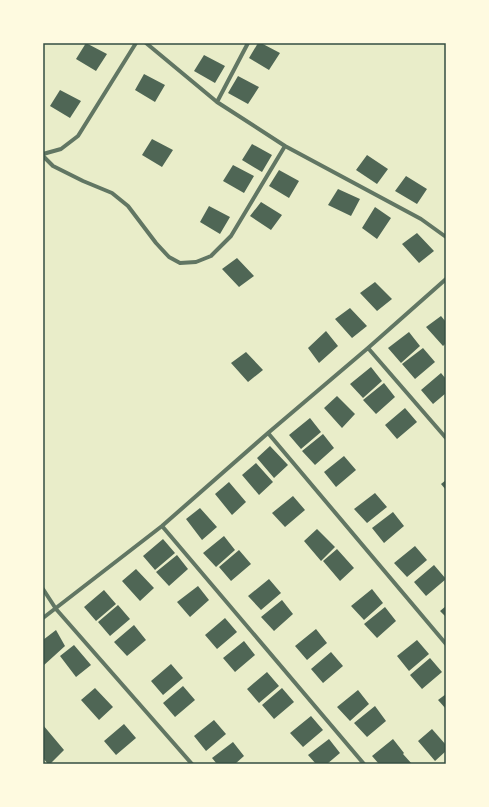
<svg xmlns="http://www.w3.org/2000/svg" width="489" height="807" font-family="'Exo 2',sans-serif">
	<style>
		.building { fill: #4f6655 }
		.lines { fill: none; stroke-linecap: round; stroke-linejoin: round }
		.minor { stroke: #617663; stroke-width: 4 }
		.neatline { fill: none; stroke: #344e41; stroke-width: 1.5 }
	</style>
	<rect width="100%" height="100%" fill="#e9edc9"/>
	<path class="building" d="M86,43L107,54L96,71L76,59Z
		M258,43H261L280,53L269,70L249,58Z
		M204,55L225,66L215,83L194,71Z
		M144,74L165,85L155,102L135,90Z
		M238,76L259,87L248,104L228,93Z
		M60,90L81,101L70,118L50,106Z
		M152,139L173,150L162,167L142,155Z
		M252,144L272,155L262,172L242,160Z
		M367,155L388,169L377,184L356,170Z
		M233,165L254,176L244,193L223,181Z
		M279,170L299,181L289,198L269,186Z
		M406,176L427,189L417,204L395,191Z
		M338,189L360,199L351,216L328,205Z
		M261,202L282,215L271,230L250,216Z
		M209,206L230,217L220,234L200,222Z
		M375,207L391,218L377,239L362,228Z
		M417,233L434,251L419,263L402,244Z
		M237,258L254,276L239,287L222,269Z
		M375,282L392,299L377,311L360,293Z
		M350,308L367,326L352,338L335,319Z
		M441,316L446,322V343L443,346L426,327Z
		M326,331L338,346L319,363L308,348Z
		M409,332L420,346L401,363L388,348Z
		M423,348L435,362L415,379L402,364Z
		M246,352L263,370L248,382L231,363Z
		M371,367L382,381L363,398L350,384Z
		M441,373L446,379V393L433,404L421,390Z
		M384,383L395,397L376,414L363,400Z
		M337,396L355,414L342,428L324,408Z
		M405,408L417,422L397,439L385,425Z
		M310,418L321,432L301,449L289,435Z
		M323,434L334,448L315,465L302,451Z
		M270,446L288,465L274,478L257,458Z
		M344,456L356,470L336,487L324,472Z
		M256,463L273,482L259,495L242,475Z
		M446,480V490L441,484Z
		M229,482L246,502L232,515L215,494Z
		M375,493L387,507L367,523L354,509Z
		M293,496L305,510L285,527L272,513Z
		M200,508L217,527L202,540L186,519Z
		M393,512L404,526L384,543L372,528Z
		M317,529L335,547L321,561L304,541Z
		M224,536L235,550L216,567L203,553Z
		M163,539L175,553L155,570L143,556Z
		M415,546L427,560L407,577L394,563Z
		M337,549L354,568L340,581L323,561Z
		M239,550L251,564L231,581L219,567Z
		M177,555L188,569L169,586L156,572Z
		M434,565L446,579L426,596L414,582Z
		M136,569L154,588L140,601L122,581Z
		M269,579L281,593L261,610L248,596Z
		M198,586L209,600L190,617L177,602Z
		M372,589L383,603L364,620L351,606Z
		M104,590L116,604L96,621L84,607Z
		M282,600L293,614L274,631L261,617Z
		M118,605L130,619L110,636L98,622Z
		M446,606V617L440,611Z
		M385,607L396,621L377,638L364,624Z
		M225,618L237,632L217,649L205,635Z
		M134,625L146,640L127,656L114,642Z
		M316,629L327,643L307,660L295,646Z
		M56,630L65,646L43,666V640Z
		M417,640L429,654L409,671L397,656Z
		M244,641L255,655L235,672L223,658Z
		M74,645L91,665L76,677L60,656Z
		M331,652L343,666L323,683L311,669Z
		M430,658L442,672L422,689L410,675Z
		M171,664L183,678L163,695L151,681Z
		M267,672L279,686L259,703L247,689Z
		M183,686L195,700L175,717L163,703Z
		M95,688L113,707L99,720L81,700Z
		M282,688L294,702L274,719L262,705Z
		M358,690L369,704L350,721L337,707Z
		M446,694V709L438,700Z
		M375,706L386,721L367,737L354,723Z
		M311,716L323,730L303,747L290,733Z
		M214,720L226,734L206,751L194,736Z
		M124,724L136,738L116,755L104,741Z
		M43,725L64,750L50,764H48L43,758Z
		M432,729L446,745V751L435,761L418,741Z
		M329,739L340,753L327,764H316L308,755Z
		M393,739L404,753L403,754L412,764H379L372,756Z
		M233,742L244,756L235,764H217L212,758Z"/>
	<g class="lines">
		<path class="minor" d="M146,43L217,102L285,146L421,219L446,237
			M217,102L248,43
			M43,154L61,149L78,136L136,43
			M43,156L53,166L83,181L112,193L128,206L156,243L169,257L180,263L196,262L211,256L231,236L285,146
			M368,348L446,438
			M268,433L446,644
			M162,526L364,764
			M43,589L56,609L192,764
			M43,618L162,526L268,433L368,348L446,279"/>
	</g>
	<rect width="489" height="807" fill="none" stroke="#fefae0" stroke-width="88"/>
	<rect x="44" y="44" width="401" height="719" class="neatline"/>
</svg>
